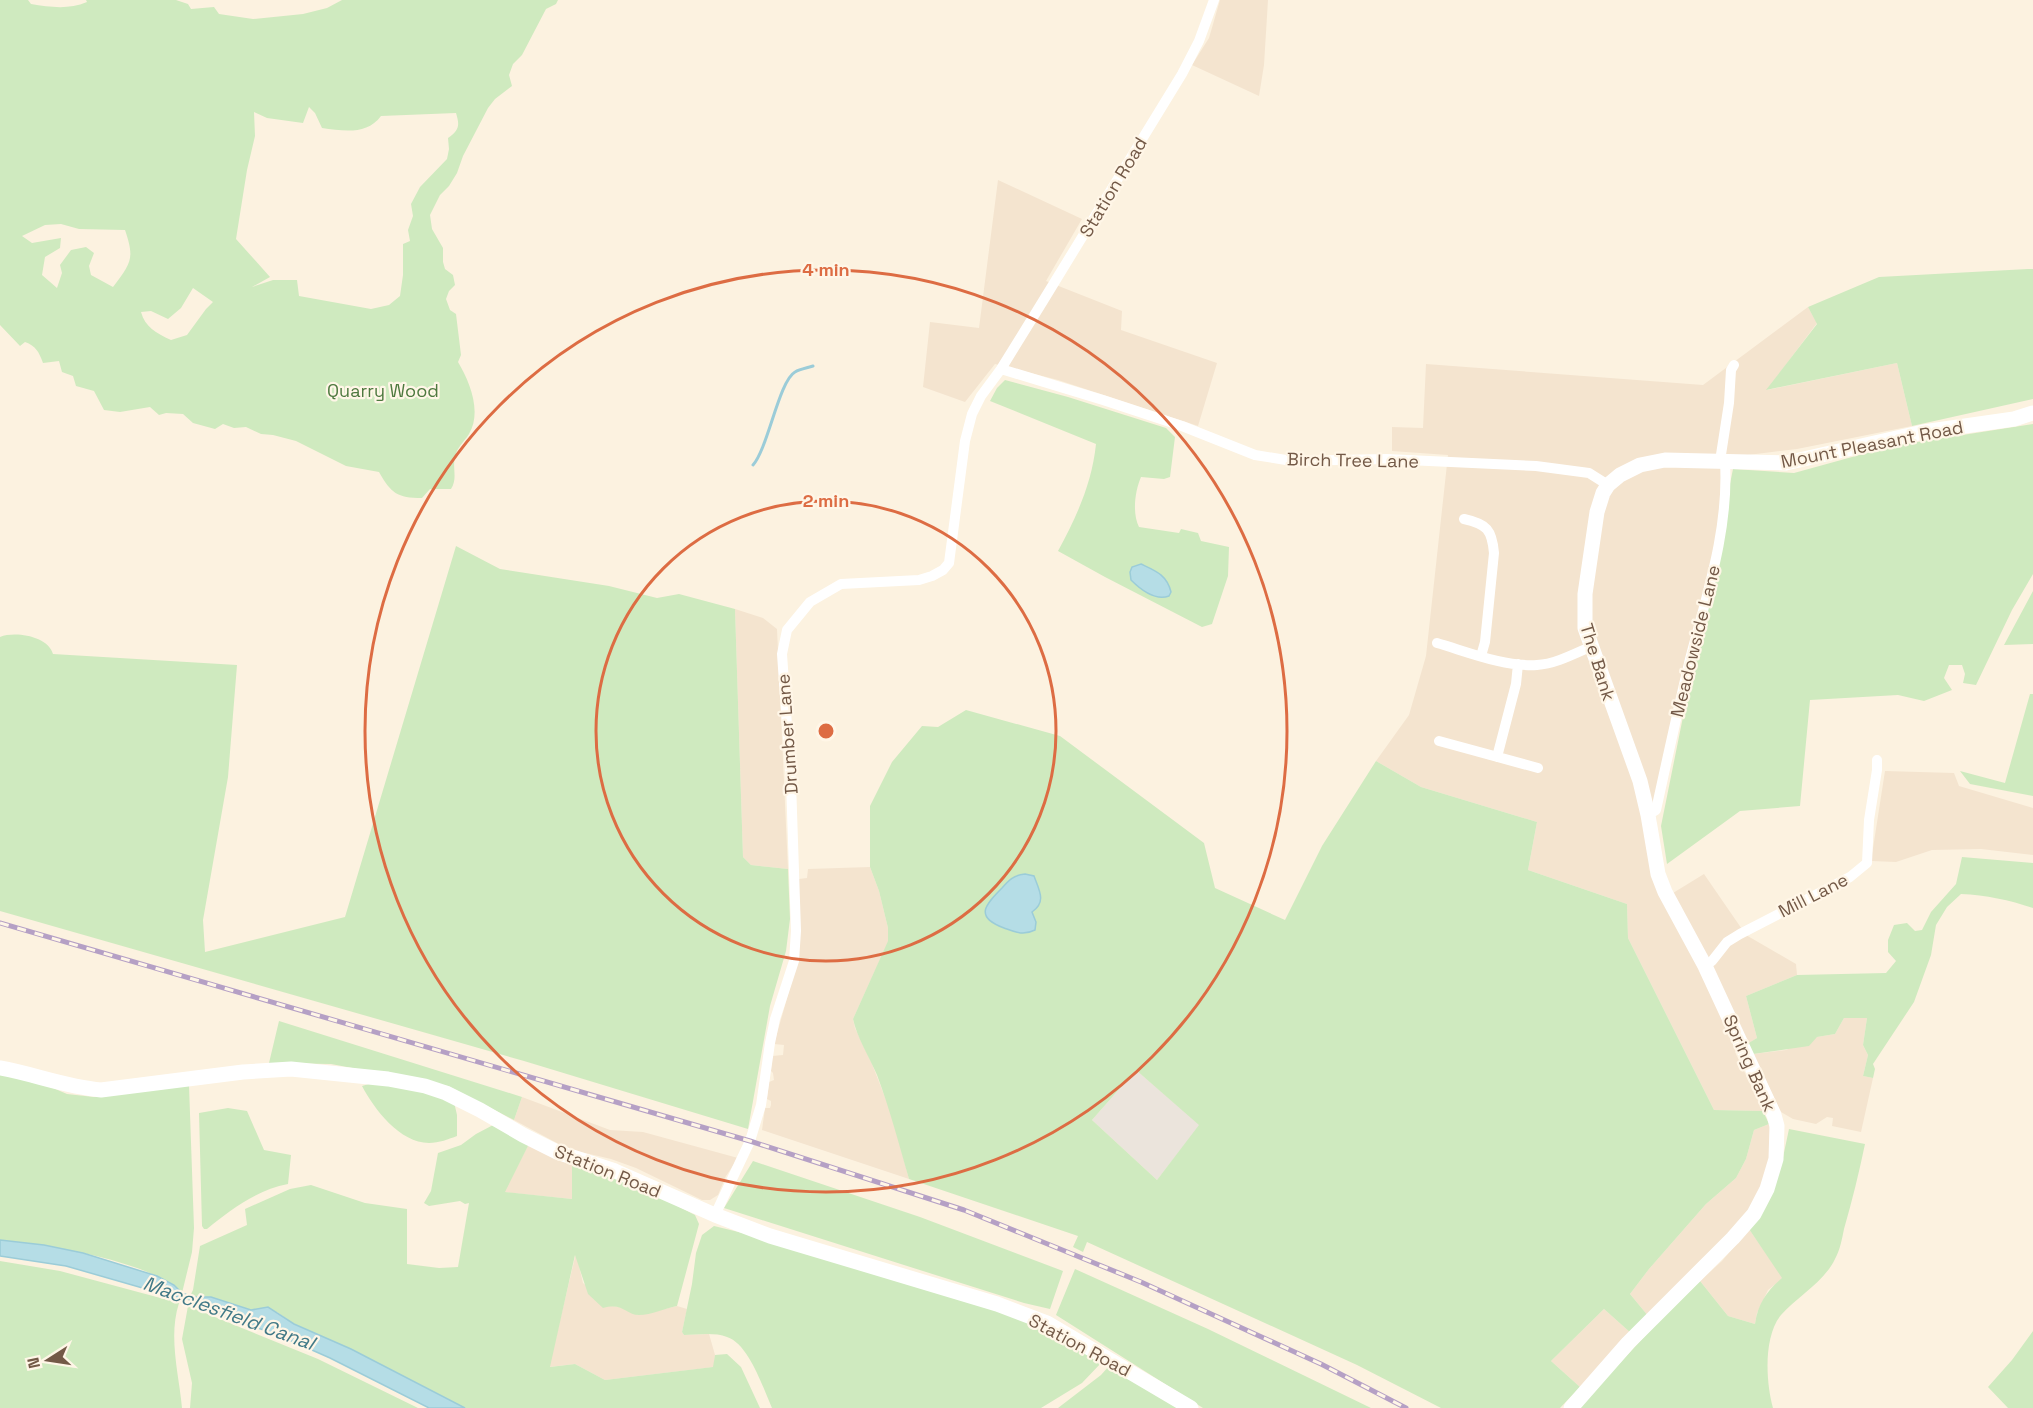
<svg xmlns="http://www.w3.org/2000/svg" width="2033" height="1408" font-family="'Space Grotesk',sans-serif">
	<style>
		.residential { fill: #f4e4cf }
		.industrial { fill: #ebe4dc }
		.green { fill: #cfeabf; fill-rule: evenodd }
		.water { fill: #b5dde6; stroke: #9bccd8; stroke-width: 1.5 }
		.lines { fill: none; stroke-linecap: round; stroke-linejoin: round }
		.stream { stroke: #9bccd8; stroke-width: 3 }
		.street { stroke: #fff; stroke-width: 10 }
		.secondary { stroke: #fff; stroke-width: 15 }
		.rail-casing { stroke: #b5a0c5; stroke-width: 5 }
		.rail { stroke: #fff6e7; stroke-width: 3; stroke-dasharray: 9; stroke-linecap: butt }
		.ring { fill: none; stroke: #dd6c43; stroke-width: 3 }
		.labels { text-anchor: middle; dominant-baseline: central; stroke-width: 4.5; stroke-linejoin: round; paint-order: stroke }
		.street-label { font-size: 18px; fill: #735947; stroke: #fff6e7 }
		.park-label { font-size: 18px; fill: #4e793f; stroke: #fff6e7 }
		.water-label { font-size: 20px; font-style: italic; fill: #417987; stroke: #fff6e7 }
		.centre { fill: #dd6c43; stroke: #fff6e7; stroke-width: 3 }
		.ring-label { font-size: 18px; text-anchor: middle; font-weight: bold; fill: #dd6c43; stroke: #fff6e7; stroke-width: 4.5; stroke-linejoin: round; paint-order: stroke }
	</style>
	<rect width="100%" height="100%" fill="#fcf2e0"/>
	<path class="residential" d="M1220,0H1268L1264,65L1259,96L1192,65L1209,38Z
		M998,180L1082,219L1046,281L1122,311L1121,330L1217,363L1198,426L1058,380L995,364L965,402L923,387L930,322L979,328Z
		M1808,307L1817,323L1767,390L1897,363L1912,426L1797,449L1732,457L1717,547L1655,806L1660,861L1673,893L1704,874L1746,935L1796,964L1797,975L1746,996L1757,1038L1735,1052L1763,1111L1714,1110L1628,938L1627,904L1528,870L1537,822L1421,787L1376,761L1409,715L1426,656L1448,455L1392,451V427L1423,428L1426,364L1703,385Z
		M735,609L763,618L777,629L788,869L751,865L743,857Z
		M1885,771L1954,773L1959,786L2033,808V855L1981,849L1932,850L1896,862L1871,861Z
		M870,867L879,891L888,928V942L853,1019L855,1028L872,1064L892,1115L909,1179L762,1130L765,1108H770L771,1105V1101L767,1099L769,1082L774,1080L773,1073L771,1071L772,1056L783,1055L784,1045L774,1044L796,967L799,879L807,878L808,869Z
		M1844,1018H1867L1863,1045L1868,1055L1863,1076L1873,1078L1861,1132L1832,1126L1833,1118L1827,1117L1816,1124L1793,1119L1781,1112L1753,1054L1786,1050L1817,1037L1835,1034Z
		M522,1097L610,1130L643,1132L738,1158L726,1176L718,1195L710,1200H702L636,1168L611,1159L568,1149L514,1120Z
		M1769,1124L1772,1139L1770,1159L1762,1184L1754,1202L1740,1223L1649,1317L1630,1294L1649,1269L1706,1204L1736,1178L1746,1159L1754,1130Z
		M530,1142L572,1163V1199L504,1192Z
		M1749,1229L1783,1278L1768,1290L1757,1313L1755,1324L1728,1316L1700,1281L1722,1261Z
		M576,1253L583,1283L611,1306L621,1307L638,1315L677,1306L687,1309L682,1332L684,1335L709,1334L715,1355L714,1367L605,1380L575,1364L549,1367Z
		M1604,1309L1632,1334L1580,1387L1551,1361Z"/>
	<path class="industrial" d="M1136,1070L1200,1125L1157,1180L1092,1120Z"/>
	<path class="green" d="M0,0H28L31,4C50,7 68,10 87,2L86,0H176L188,4L191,9L214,7L219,14L253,19L303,14L327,8L342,0H558L556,4L546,9L522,55L513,64L509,75L512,86L495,99L488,108L463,156L457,173L449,186L440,195L430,215L432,229L443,248V262L445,269L453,275L455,285L449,291L446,299L450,310L456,314L461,355L458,362C470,382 482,412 469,434C464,442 457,447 455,457C452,468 458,478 451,489H430L422,498C397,498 391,493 379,472L346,466L296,441L273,435L261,434L246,427L234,428L223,424L215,429L193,423L183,414L166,413L159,415L150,407L120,412L104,410L94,391L76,386L73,376L62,372L59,361L43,363C39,352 36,346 25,342L20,346L0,325ZM309,107L315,113L322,128C344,131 367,135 381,116L456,113C460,126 459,130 448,138L449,149L447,159L420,187L411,204L413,216L408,230L410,241L403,244V275L400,296L389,305L371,309L299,296L297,280H273L252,287L270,277L236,239L247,170L255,136L254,112L267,118L303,123ZM61,224L79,229L125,230C135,259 131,263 113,287L91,275L89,266L94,253L86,247L71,250L60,265L62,273L57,288L42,275L45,257L60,248L61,238L32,243L22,236L45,225ZM193,288L213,302L206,309L187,335L171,340C156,333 145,327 141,312L151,311L168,319L181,308Z
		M2028,269H2033V399L1912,426L1897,363L1766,390L1817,324L1808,307L1879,277Z
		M1005,380L1068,397L1166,428L1175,437L1170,477L1164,479L1141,477C1135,491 1132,513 1139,527L1179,533L1181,529L1198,533L1201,541L1229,547L1228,576L1212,624L1202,627L1105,577L1058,551C1077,516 1092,483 1096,444L990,401L997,388Z
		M2033,424V574L2012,610L1976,685L1963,683L1965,674L1962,665H1949L1944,678L1952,690L1924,701L1898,695L1810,700L1800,806L1740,811L1667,864L1661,826L1733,469L1794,473L1892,446Z
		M456,546L500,569L609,586L657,598L679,594L735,609L743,857L751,865L788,869L790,919L786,951L770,1006L748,1129L524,1061L0,911V637C15,631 48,636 53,654L237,665L228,777L203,920L205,952L345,917Z
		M2033,591V644L2004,645Z
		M2030,694H2033V796L1970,784L1960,771L2005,783Z
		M966,710L1060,736L1204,843L1215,888L1285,920L1322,846L1376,761L1421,787L1537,822L1528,870L1627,904L1628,938L1714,1110L1763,1111L1769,1124L1754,1130L1746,1159L1736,1178L1706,1204L1649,1269L1630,1294L1649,1317L1632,1334L1604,1309L1551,1361L1580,1387L1560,1408H1441L1357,1365L1087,1242L1083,1252L1073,1247L1078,1236L909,1179C899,1144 890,1110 877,1075C869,1056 857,1038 853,1019L888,941V928L879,891L870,867V806L892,762L922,726L938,727ZM1136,1070L1199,1125L1157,1180L1092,1120Z
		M1962,857L2033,863V908C2009,900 1986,895 1961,894L1947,907L1936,925L1931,955L1914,1002L1873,1064L1875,1069L1873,1078L1863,1076L1868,1055L1863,1045L1867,1018H1844L1835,1034L1817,1037L1809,1046L1753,1054L1747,1044L1757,1038L1746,996L1797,975L1886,973L1896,961L1888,952V940L1894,925L1907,923L1915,931L1922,930L1931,912L1956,884Z
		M279,1021L522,1097L514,1120L448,1086L331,1064L269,1063Z
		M0,1073L32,1079L67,1094L94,1097L189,1085L194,1228L192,1252L182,1293C151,1261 45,1244 0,1240Z
		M372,1083L443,1095L454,1102L457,1115V1136C449,1139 439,1143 429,1143C400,1143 374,1109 362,1086Z
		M228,1108L247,1111L264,1150L291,1155L288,1184C257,1190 231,1209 207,1229H204L202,1226L199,1113Z
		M495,1124L530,1142L505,1192L572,1199V1163L623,1178L695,1215L699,1224L677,1306C666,1308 651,1315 639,1315C626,1315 623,1302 603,1308L588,1294L575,1255L550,1367L575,1364L605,1380L713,1367L715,1355L727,1354L741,1367L760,1408H465L351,1349L294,1324L277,1312L251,1310L211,1297L190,1296L193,1290L200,1246L247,1225L245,1209L290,1189L311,1185L365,1203L407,1209V1264L439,1268L458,1267L469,1203L465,1204L460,1201L429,1206L424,1203L431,1191L438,1153L461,1145L476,1134Z
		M1789,1129L1865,1144C1859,1173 1852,1201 1844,1229C1842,1239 1840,1250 1835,1259C1824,1282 1797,1297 1781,1315C1763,1337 1766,1383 1773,1408H1578L1657,1323L1700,1281L1728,1316L1755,1324C1758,1303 1767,1291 1782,1278L1749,1229L1782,1162Z
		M753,1161L920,1217L1063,1271L1050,1309L1024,1303L724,1208Z
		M714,1226L799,1247L927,1287L1045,1328L1102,1362L1082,1383L1041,1408H772C763,1388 749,1344 727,1337C714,1332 698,1335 684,1335L682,1332L692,1284L696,1253L702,1235Z
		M0,1261L60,1271L179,1303C168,1337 179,1374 182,1408H0Z
		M1075,1269L1208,1329L1371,1408H1203L1056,1315Z
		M188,1306L318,1359L418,1408H190L192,1383L182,1339Z
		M2033,1331V1408H2008L1988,1387L2012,1360Z
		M1109,1366L1181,1408H1058L1101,1375Z"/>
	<path class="water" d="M1141,564C1156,571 1167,575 1171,592L1169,596C1155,601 1141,590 1131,580L1130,572L1132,567Z
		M1025,874L1034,876C1039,890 1047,902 1032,912L1036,922L1035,930C1023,936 1015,932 1004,928C974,917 985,905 1002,888C1009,880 1014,875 1025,874Z
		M0,1240L44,1245L83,1253L157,1276L174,1285L182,1293L193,1297H211L251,1310L268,1307L294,1324L351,1349L465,1408H429L330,1358L278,1335L211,1312L191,1300L160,1293L66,1266L0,1256Z"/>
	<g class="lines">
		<path class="stream" d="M753,465C768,448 779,381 795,372C800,369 807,368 813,366"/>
		<path class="street" d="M1001,369L1103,400L1182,426L1255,455L1292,461L1386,459L1536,466L1589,473L1608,485
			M1720,461L1729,403L1731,370L1734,365
			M1464,519C1487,524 1492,530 1494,553L1485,642L1481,656
			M1437,643C1468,652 1504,667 1537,665C1555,664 1574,654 1590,647
			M1439,741L1538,768
			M1497,757L1516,684L1518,664
			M1648,815L1656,810C1667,760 1678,709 1690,659C1707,594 1729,529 1725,462
			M1705,966L1712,961L1727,942L1740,934L1850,877L1867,863L1869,820L1877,770V760
			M715,1215L750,1141L761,1105L770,1043L775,1019L794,961L796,931L791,782L782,654L787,630L810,602L841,584L919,580L932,576L943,570L949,563L965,441L972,414L981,396L1001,369L1043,301L1182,74L1199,41L1214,0"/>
		<path class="secondary" d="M0,1068C34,1074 66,1087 101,1090L243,1072L291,1069L388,1079L425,1086L446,1093L480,1110L523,1135L557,1152L615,1171L715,1215L770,1236L997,1304L1047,1323L1191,1408
			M1571,1408L1628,1343L1733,1238L1754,1214L1767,1189L1776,1159L1777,1126L1774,1115L1705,966L1665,892L1658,874L1648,815L1640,781L1585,628V594L1597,512L1603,493L1608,485L1620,475L1640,465L1665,460L1786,463L1923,432L2014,419L2033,413"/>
		<defs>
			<path id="rail" d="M0,923L750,1141L964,1210L1141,1282L1321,1364L1406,1408"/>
		</defs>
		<use href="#rail" class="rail-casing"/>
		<use href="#rail" class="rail"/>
	</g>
	<g class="ring">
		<circle cx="826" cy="731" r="230"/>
		<circle cx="826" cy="731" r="461"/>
	</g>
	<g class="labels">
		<g class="street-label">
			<text transform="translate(1113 187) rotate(-59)">Station Road</text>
			<text transform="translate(1872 444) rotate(-11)">Mount Pleasant Road</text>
			<text transform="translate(1353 460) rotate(1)">Birch Tree Lane</text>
			<text transform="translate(1695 641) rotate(-76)">Meadowside Lane</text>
			<text transform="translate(1598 662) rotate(73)">The Bank</text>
			<text transform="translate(787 734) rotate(-94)">Drumber Lane</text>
			<text transform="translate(1813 895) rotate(-27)">Mill Lane</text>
			<text transform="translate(1750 1063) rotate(66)">Spring Bank</text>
			<text transform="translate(608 1171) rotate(22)">Station Road</text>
			<text transform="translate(1080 1345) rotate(28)">Station Road</text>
		</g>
		<g class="park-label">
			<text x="383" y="390">Quarry Wood</text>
		</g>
		<g class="water-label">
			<text transform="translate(229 1313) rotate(20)">Macclesfield Canal</text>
		</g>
	</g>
	<circle cx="826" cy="731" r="9" class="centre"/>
	<g class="ring-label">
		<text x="826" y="276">4 min</text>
		<text x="826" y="507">2 min</text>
	</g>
	<g transform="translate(48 1360) rotate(258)" stroke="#fff6e7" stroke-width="4.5" paint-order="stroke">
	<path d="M0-4.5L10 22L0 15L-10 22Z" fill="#735947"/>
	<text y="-9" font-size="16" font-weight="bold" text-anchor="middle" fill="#735947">N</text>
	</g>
</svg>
